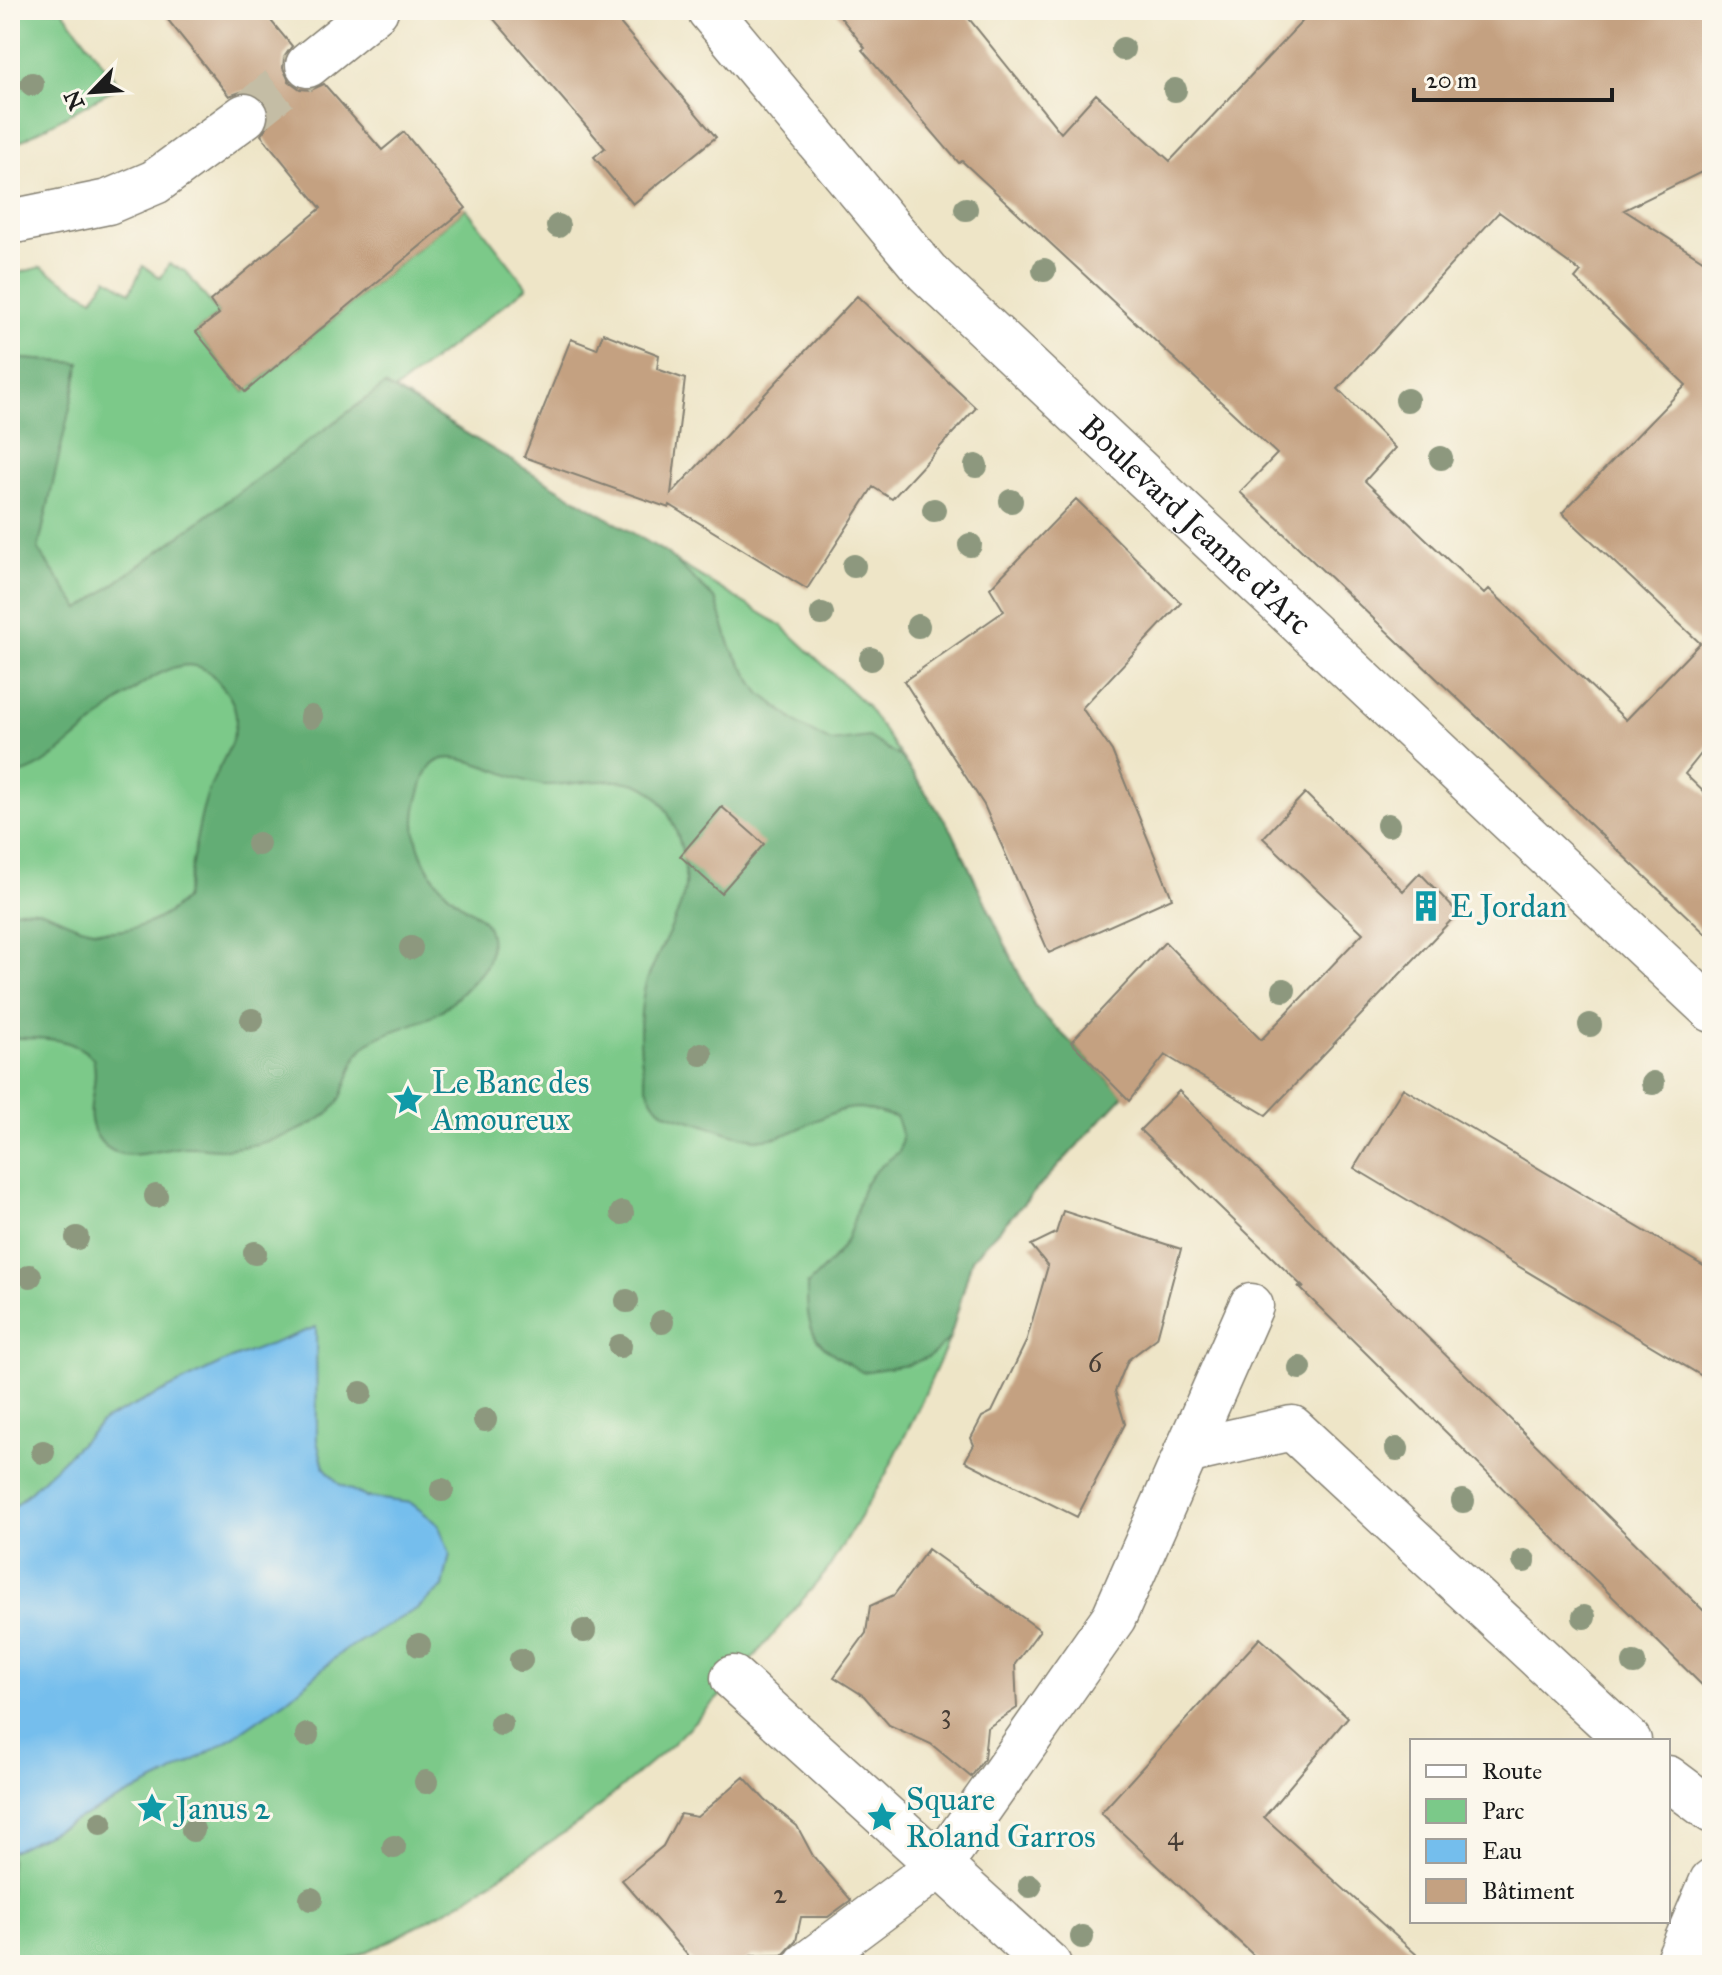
<svg xmlns="http://www.w3.org/2000/svg" width="1722" height="1975" font-family="'IM FELL Great Primer',serif">
	<style>
		.green { fill: #7bc989; stroke: #4c7252; stroke-width: 2 }
		.forest { fill: #64ad75; stroke: #406448; stroke-width: 2 }
		.water { fill: #74beed; stroke: #486d84; stroke-width: 2 }
		.building { fill: #c4a181; fill-rule: evenodd }
		.lines { fill: none; stroke-linecap: round; stroke-linejoin: round }
		.minor-tunnel { stroke: #c4bda5; stroke-width: 44; stroke-dasharray: 44 22; stroke-linecap: butt }
		.minor-casing { stroke: #858072; stroke-width: 47 }
		.minor { stroke: #fff; stroke-width: 44 }
		.tree { fill: #8d987e }
		.labels { text-anchor: middle; dominant-baseline: central; stroke-width: 6; stroke-linejoin: round; paint-order: stroke }
		.number-label { font-size: 28px; fill: #463d35 }
		.street-label { font-size: 32px; fill: #1c1c1c; stroke: #fbf7ec }
		.culture-label { font-size: 32px; fill: #0d838f; stroke: #fbf7ec; text-anchor: start }
	</style>
	<rect width="100%" height="100%" fill="#fbf7ec"/>
	<filter id="ink" filterUnits="userSpaceOnUse"><feTurbulence type="fractalNoise" baseFrequency=".0125" numOctaves="2"/><feDisplacementMap in="SourceGraphic" scale="16" xChannelSelector="R" yChannelSelector="G"/><feConvolveMatrix kernelMatrix="1 2 1 2 8 2 1 2 1" color-interpolation-filters="sRGB"/></filter>
	<filter id="wash" filterUnits="userSpaceOnUse"><feTurbulence type="fractalNoise" baseFrequency=".006" numOctaves="4" result="noise"/><feDisplacementMap in="SourceGraphic" scale="32" xChannelSelector="R" yChannelSelector="G"/><feGaussianBlur stdDeviation="1.8" result="paint"/><feColorMatrix in="noise" values="0 0 0 0 0 0 0 0 0 0 0 0 0 0 0 0 0 1.4 0 .05"/><feComposite in="paint" operator="in"/></filter>
	<g filter="url(#wash)">
		<rect width="100%" height="100%" fill="#eee5c7"/>
		<path class="green" d="M10,10H62L120,86L10,147Z
			M466,208L527,287L395,390L782,626L866,705L952,831L1034,1006L1124,1095L972,1259L950,1338L919,1407L886,1474L827,1571L726,1690L671,1745L587,1817L463,1901L388,1942L336,1965H10V660L80,364L10,358V275L41,267L93,299L107,278L130,292L143,266L161,278L169,264L185,271L219,314L196,332L245,392Z"/>
		<path class="forest" d="M10,358L80,363L38,550L80,609L385,385L668,554L716,600L731,648L760,693L801,726L831,742L869,737L902,758L952,831L1034,1006L1124,1095L972,1259L950,1338L931,1356L908,1365L862,1372C817,1344 806,1341 807,1285C822,1270 840,1255 848,1236C867,1188 852,1186 899,1152L902,1137L896,1117C884,1115 869,1108 857,1108C822,1109 791,1142 757,1139C737,1138 715,1128 695,1122C683,1118 667,1116 659,1108C636,1084 637,1014 646,983C655,956 683,912 685,886C688,855 670,793 636,784C607,776 577,785 548,785C522,786 464,750 440,760C426,766 424,780 420,793C405,837 426,878 461,904C468,910 482,916 486,924C493,937 492,959 483,970C470,985 454,1003 436,1014C416,1026 390,1029 370,1042C347,1057 351,1092 331,1111C305,1133 259,1146 226,1149C212,1150 199,1146 186,1147C158,1148 123,1167 101,1142C78,1114 101,1089 93,1058C70,1036 41,1038 10,1038V912C44,904 51,917 81,927C116,938 158,926 184,899C193,866 196,831 206,798C213,772 236,747 236,718C235,700 225,690 214,677C164,621 59,783 10,774Z"/>
		<path class="water" d="M316,1327L317,1441L324,1467L339,1484L366,1497L411,1503L438,1524L450,1554L443,1587L418,1608L343,1651L288,1699L226,1742L167,1776L10,1852V1511L104,1420L226,1361Z"/>
		<g id="blocks">
			<path class="building" d="M160,10H262L292,46L284,57L283,68L289,81L300,89L311,90L324,84L382,150L404,132L466,208L245,392L196,332L219,314L210,301L321,208L261,135L268,125L270,114L265,101L256,94L243,91L229,96Z
				M486,10H609L716,137L633,204L594,157L605,148Z
				M835,10H962L1061,133L1096,94L1170,161L1313,10H1712V167L1624,210L1712,266V740L1685,774L1712,800V940L1240,492L1277,454L962,161L959,163L862,50L865,48ZM1499,212L1581,272L1575,279L1686,385L1562,513L1700,643L1626,720L1489,589L1484,594L1365,481L1395,448L1338,389Z
				M857,296L976,408L892,499L873,487L807,589L670,505L669,508L524,457L571,339L597,349L603,333L659,355L657,369L685,379L671,494Z
				M1076,499L1181,603L1082,708L1112,751L1172,898L1049,953L984,805L904,681L1004,611L990,588Z
				M1305,793L1403,891L1420,873L1458,913L1266,1115L1165,1055L1129,1101L1071,1042L1165,942L1261,1040L1363,933L1263,838Z
				M722,807L764,844L721,893L680,856Z
				M1403,1088L1712,1271V1382L1354,1168Z
				M1179,1091L1712,1619V1695L1298,1286L1304,1288L1140,1130Z
				M1063,1211L1181,1249L1157,1338L1128,1360L1115,1391L1125,1424L1077,1517L965,1461L974,1445L971,1438L982,1417L992,1412L1026,1342L1048,1266L1031,1245L1056,1233Z
				M928,1549L1040,1630L1015,1664L1017,1708L987,1728L984,1759L971,1777L931,1744L889,1725L864,1696L834,1677L866,1633L870,1606L894,1595Z
				M1260,1638L1348,1717L1264,1817L1428,1965H1264L1101,1813Z
				M744,1777L765,1800L797,1826L813,1856L851,1900L828,1917H801L796,1941L783,1955L751,1956L740,1965H696L622,1880L663,1846L680,1814L697,1817Z"/>
		</g>
	</g>
	<g filter="url(#ink)">
		<use href="#blocks" fill-opacity="0" stroke="#858072" stroke-width="2"/>
		<g class="lines">
			<path class="minor-tunnel" d="M245,116L308,65"/>
			<defs>
				<g id="minor">
					<path id="s1" d="M709,10L927,272L1712,1010"/>
					<path d="M308,65L376,10"/>
					<path d="M10,222L108,202L155,182L245,116"/>
					<path d="M1186,1452L1292,1428L1629,1741"/>
					<path d="M733,1678L1049,1965"/>
					<path d="M1668,1778L1712,1811"/>
					<path d="M806,1965L940,1865L1114,1617L1251,1306"/>
					<path d="M1676,1965L1712,1881"/>
				</g>
			</defs>
			<use href="#minor" class="minor-casing"/>
			<use href="#minor" class="minor"/>
		</g>
		<g class="tree">
			<circle cx="1123" cy="49" r="12"/>
			<circle cx="32" cy="84" r="12"/>
			<circle cx="1175" cy="90" r="12"/>
			<circle cx="966" cy="209" r="12"/>
			<circle cx="558" cy="226" r="12"/>
			<circle cx="1044" cy="270" r="12"/>
			<circle cx="1407" cy="400" r="12"/>
			<circle cx="1441" cy="458" r="12"/>
			<circle cx="976" cy="466" r="12"/>
			<circle cx="1011" cy="501" r="12"/>
			<circle cx="934" cy="510" r="12"/>
			<circle cx="970" cy="545" r="12"/>
			<circle cx="854" cy="566" r="12"/>
			<circle cx="822" cy="614" r="12"/>
			<circle cx="918" cy="626" r="12"/>
			<circle cx="871" cy="659" r="12"/>
			<circle cx="311" cy="717" r="12"/>
			<circle cx="1388" cy="825" r="12"/>
			<circle cx="258" cy="844" r="12"/>
			<circle cx="411" cy="948" r="12"/>
			<circle cx="1284" cy="990" r="12"/>
			<circle cx="252" cy="1020" r="12"/>
			<circle cx="1590" cy="1025" r="12"/>
			<circle cx="701" cy="1054" r="12"/>
			<circle cx="1653" cy="1083" r="12"/>
			<circle cx="156" cy="1196" r="12"/>
			<circle cx="622" cy="1213" r="12"/>
			<circle cx="77" cy="1238" r="12"/>
			<circle cx="255" cy="1253" r="12"/>
			<circle cx="30" cy="1276" r="12"/>
			<circle cx="627" cy="1301" r="12"/>
			<circle cx="662" cy="1322" r="12"/>
			<circle cx="620" cy="1346" r="12"/>
			<circle cx="1300" cy="1368" r="12"/>
			<circle cx="361" cy="1393" r="12"/>
			<circle cx="485" cy="1420" r="12"/>
			<circle cx="1397" cy="1449" r="12"/>
			<circle cx="43" cy="1452" r="12"/>
			<circle cx="442" cy="1490" r="12"/>
			<circle cx="1463" cy="1501" r="12"/>
			<circle cx="1524" cy="1561" r="12"/>
			<circle cx="1584" cy="1617" r="12"/>
			<circle cx="584" cy="1631" r="12"/>
			<circle cx="419" cy="1645" r="12"/>
			<circle cx="521" cy="1660" r="12"/>
			<circle cx="1634" cy="1663" r="12"/>
			<circle cx="501" cy="1724" r="12"/>
			<circle cx="307" cy="1735" r="12"/>
			<circle cx="426" cy="1782" r="12"/>
			<circle cx="101" cy="1823" r="12"/>
			<circle cx="193" cy="1830" r="12"/>
			<circle cx="394" cy="1847" r="12"/>
			<circle cx="1030" cy="1886" r="12"/>
			<circle cx="311" cy="1899" r="12"/>
			<circle cx="1082" cy="1937" r="12"/>
		</g>
	</g>
	<defs>
		<symbol id="building-bare" viewBox="-9 -9 18 18"><path d="M-4-6H4V6H1V3H-1V6H-4ZM-2.5-4.3h1.7v1.8h-1.7ZM.8-4.3h1.7v1.8H.8ZM-2.5-1h1.7V.8h-1.7ZM.8-1h1.7V.8H.8Z" fill="#0f9aa8" stroke="#fbf7ec" stroke-width="2.5" paint-order="stroke"/></symbol>
		<symbol id="sight-bare" viewBox="-9 -9 18 18"><path d="M0-6L1.8-2.2L6-1.7L2.9 1.2L3.7 5.4L0 3.3L-3.7 5.4L-2.9 1.2L-6-1.7L-1.8-2.2Z" fill="#0f9aa8" stroke="#fbf7ec" stroke-width="2.5" paint-order="stroke"/></symbol>
	</defs>
	<g fill-rule="evenodd">
		<use href="#building-bare" x="1404" y="884" width="44" height="44"/>
		<use href="#sight-bare" x="386" y="1078" width="44" height="44"/>
		<use href="#sight-bare" x="130" y="1786" width="44" height="44"/>
		<use href="#sight-bare" x="860" y="1795" width="44" height="44"/>
	</g>
	<g class="labels">
		<g class="number-label">
			<text x="1095" y="1362">6</text>
			<text x="946" y="1713">3</text>
			<text x="1175" y="1835">4</text>
			<text x="780" y="1893">2</text>
		</g>
		<g class="street-label">
			<text stroke="none"><textPath href="#s1" startOffset="710">Boulevard Jeanne d'Arc</textPath></text>
		</g>
		<g class="culture-label">
			<text x="1450" y="906">E Jordan</text>
			<text x="432" y="1082">Le Banc des<tspan x="432" dy="37">Amoureux</tspan></text>
			<text x="906" y="1799">Square<tspan x="906" dy="37">Roland Garros</tspan></text>
			<text x="176" y="1808">Janus 2</text>
		</g>
	</g>
	<rect width="1722" height="1975" fill="none" stroke="#fbf7ec" stroke-width="40"/>
	<rect x="1410" y="1739" width="260" height="184" fill="#fbf7ec" stroke="#a29f99" stroke-width="2"/>
	<rect x="1426" y="1765" width="40" height="12" fill="#ffffff" stroke="#a29f99" stroke-width="2"/>
	<text x="1482" y="1779" font-size="24" fill="#1c1c1c">Route</text>
	<rect x="1426" y="1799" width="40" height="24" fill="#7bc989" stroke="#a29f99" stroke-width="2"/>
	<text x="1482" y="1819" font-size="24" fill="#1c1c1c">Parc</text>
	<rect x="1426" y="1839" width="40" height="24" fill="#74beed" stroke="#a29f99" stroke-width="2"/>
	<text x="1482" y="1859" font-size="24" fill="#1c1c1c">Eau</text>
	<rect x="1426" y="1879" width="40" height="24" fill="#c4a181" stroke="#a29f99" stroke-width="2"/>
	<text x="1482" y="1899" font-size="24" fill="#1c1c1c">Bâtiment</text>
	<g transform="translate(92 92) rotate(245)" stroke="#fbf7ec" stroke-width="6" paint-order="stroke">
	<path d="M0-6L14 30L0 20L-14 30Z" fill="#1c1c1c"/>
	<text y="-12" font-size="22" font-weight="bold" text-anchor="middle" fill="#1c1c1c">N</text>
	</g>
	<path d="M1414 88v12h198v-12" fill="none" stroke="#1c1c1c" stroke-width="4"/>
	<text x="1426" y="88" font-size="24" fill="#1c1c1c" stroke="#fbf7ec" stroke-width="6" paint-order="stroke">20 m</text>
</svg>
